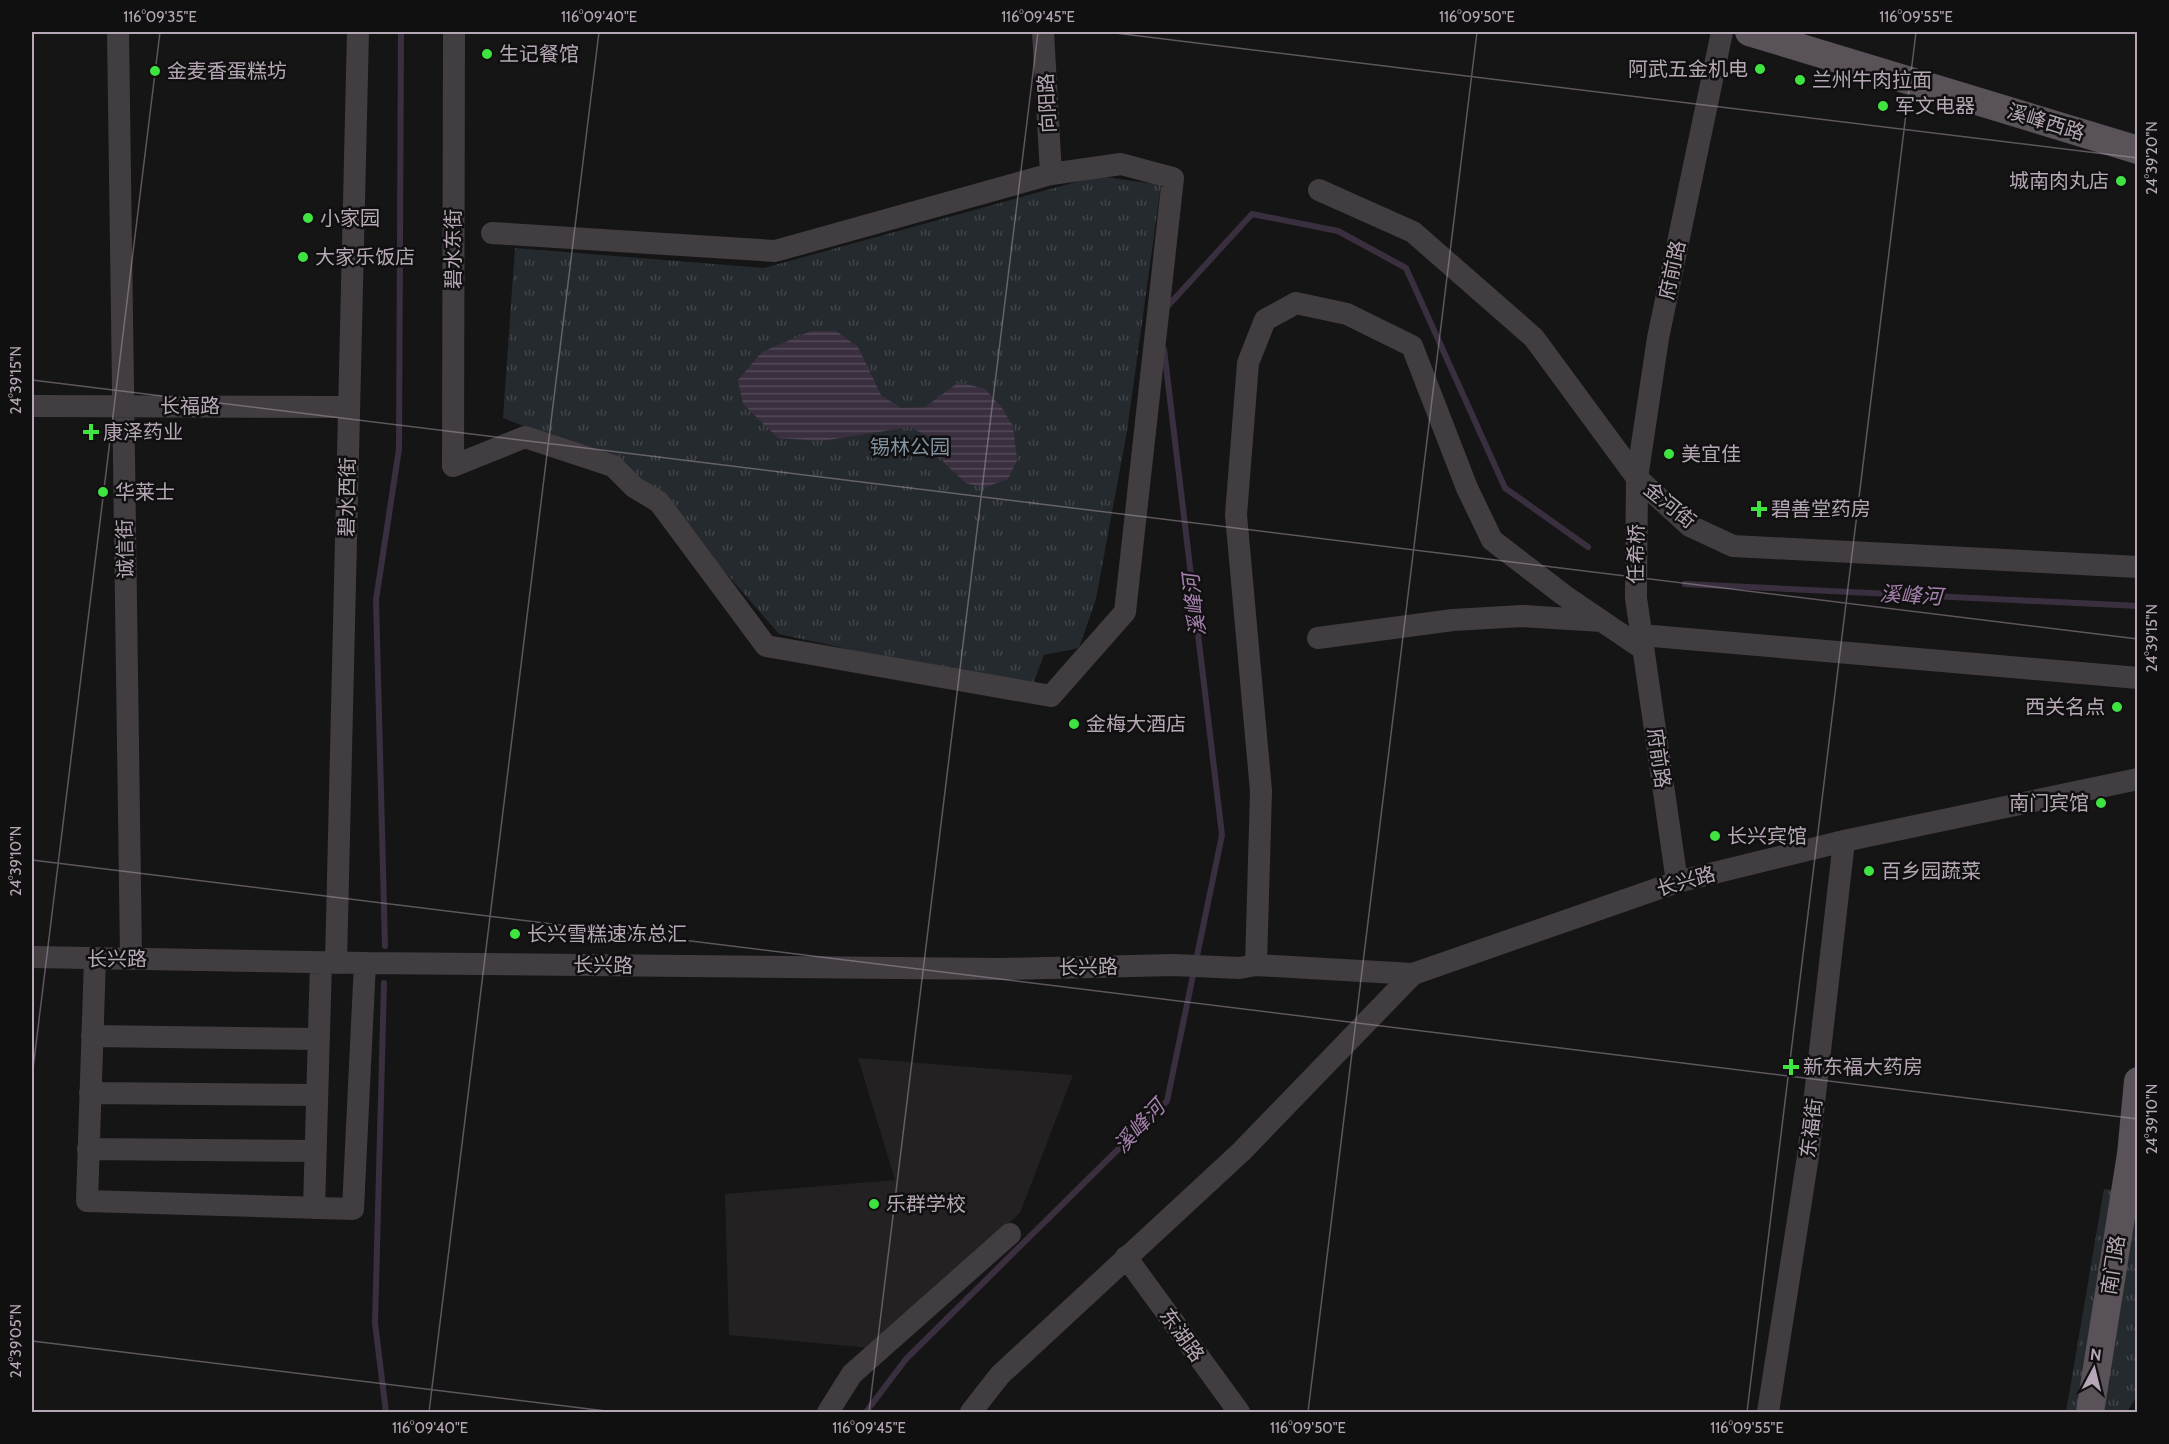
<svg xmlns="http://www.w3.org/2000/svg" width="2169" height="1444" font-family="Cabin,'Noto Sans SC',sans-serif">
	<style>
		.built { fill: #232122 }
		.park { fill: url(#park-tufts) }
		.water { fill: url(#water-rules) }
		.lines { fill: none; stroke-linecap: round; stroke-linejoin: round }
		.stream { stroke: #3a2f3e; stroke-width: 6 }
		.minor { stroke: #423d41; stroke-width: 22 }
		.major { stroke: #5a5259; stroke-width: 28 }
		.ticks { fill: none; stroke: #b5a7b5; stroke-width: 1.5; stroke-opacity: 0.45 }
		.poi-dot { fill: #3fe441; stroke: #111011; stroke-width: 2 }
		.labels { text-anchor: middle; dominant-baseline: central; stroke-width: 5; stroke-linejoin: round; paint-order: stroke }
		.poi-label { font-size: 20px; fill: #b5a7b5; stroke: #111011; text-anchor: start }
		.street-label { font-size: 20px; fill: #b5a7b5; stroke: #111011 }
		.park-label { font-size: 20px; fill: #80929f; stroke: #111011 }
		.water-label { font-size: 21px; font-style: italic; fill: #a581ae; stroke: #111011 }
		.neatline { fill: none; stroke: #b5a7b5; stroke-width: 2 }
		.ticks-label { font-size: 15px; text-anchor: middle; fill: #b5a7b5 }
	</style>
	<defs>
		<pattern id="park-tufts" width="24" height="20" patternUnits="userSpaceOnUse" patternTransform="scale(1.5)"><rect width="24" height="20" fill="#252a2e"/><path d="M3 7l-1-3M5 7V3M7 7l1-3M15 17l-1-3M17 17v-4M19 17l1-3" fill="none" stroke="#42464a"/></pattern>
		<pattern id="water-rules" width="6" height="5" patternUnits="userSpaceOnUse" patternTransform="scale(1.5)"><rect width="6" height="5" fill="#3a2f3e"/><path d="M0 2.5h6" fill="none" stroke="#544a58"/></pattern>
	</defs>
	<rect width="100%" height="100%" fill="#161516"/>
	<path class="built" d="M858,1058L1073,1075L1020,1213L870,1348L729,1335L725,1194L895,1180Z"/>
	<path class="park" d="M1098,176L1161,185L1127,431L1096,599L1079,648L1044,655L1031,689L779,634L718,564L603,456L503,418L515,248L764,268Z
		M2104,1189L2137,1192V1396L2127,1412H2066Z"/>
	<path class="water" d="M811,331H836L858,347L881,395L901,408L925,407L959,382L985,389L1002,408L1013,426L1017,460L1008,479L983,488L966,483L944,463L933,439L910,427L822,441L778,438L743,404L738,380L762,352Z"/>
	<g class="lines">
		<path class="stream" d="M1166,308L1252,214L1338,231L1406,268L1505,488L1588,547
			M1685,584L2138,606
			M385,946L376,600L399,449L401,32
			M384,983L375,1323L386,1412
			M866,1412L906,1359L1167,1101L1222,835L1164,349"/>
		<path class="minor" d="M118,32L131,958
			M454,32L453,466L525,437L613,466L634,487L659,502L766,646L1051,696L1125,612L1173,178L1121,164L1051,174L775,251L492,233
			M1043,32L1051,174
			M1319,190L1413,232L1534,338L1637,478L1690,526L1733,546L2138,567
			M32,406L349,407
			M1641,635L2138,678
			M1318,638L1453,620L1522,616L1602,621
			M1677,882L1636,598L1637,478L1658,338L1722,32
			M32,957L365,963L1002,969L1174,965L1239,968L1256,965L1413,974L1677,882L1844,841L2138,779
			M95,959L87,1201L353,1209L365,963
			M336,963L358,32
			M1256,965L1261,791L1236,515L1248,363L1265,320L1296,303L1347,314L1412,346L1467,488L1492,540L1565,596L1643,649
			M92,1036L318,1039
			M90,1093L317,1095
			M88,1149L315,1151
			M314,1208L321,963
			M1126,1257L1239,1412
			M828,1412L852,1374L1010,1234
			M971,1412L1000,1375L1242,1151L1413,974
			M1768,1412L1808,1156L1844,841"/>
		<path class="major" d="M1749,32L2138,150
			M2090,1412L2131,1154L2138,1081"/>
	</g>
	<path class="ticks" d="M1107,32L2138,158M32,380L2138,639M32,860L2138,1119M32,1077L160,32M32,1341L614,1412M429,1412L599,32M869,1412L1038,32M1308,1412L1477,32M1747,1412L1916,32"/>
	<g class="poi-dot">
		<circle cx="487" cy="54" r="6"/>
		<circle cx="1760" cy="69" r="6"/>
		<circle cx="155" cy="71" r="6"/>
		<circle cx="1800" cy="80" r="6"/>
		<circle cx="1883" cy="106" r="6"/>
		<circle cx="2121" cy="181" r="6"/>
		<circle cx="308" cy="218" r="6"/>
		<circle cx="303" cy="257" r="6"/>
		<path d="M88 423h6v6h6v6h-6v6h-6v-6h-6v-6h6z"/>
		<circle cx="1669" cy="454" r="6"/>
		<circle cx="103" cy="492" r="6"/>
		<path d="M1756 500h6v6h6v6h-6v6h-6v-6h-6v-6h6z"/>
		<circle cx="2117" cy="707" r="6"/>
		<circle cx="1074" cy="724" r="6"/>
		<circle cx="2101" cy="803" r="6"/>
		<circle cx="1715" cy="836" r="6"/>
		<circle cx="1869" cy="871" r="6"/>
		<circle cx="515" cy="934" r="6"/>
		<path d="M1788 1058h6v6h6v6h-6v6h-6v-6h-6v-6h6z"/>
		<circle cx="874" cy="1204" r="6"/>
	</g>
	<g class="labels">
		<g class="poi-label">
			<text x="499" y="54">生记餐馆</text>
			<text x="1748" y="69" text-anchor="end">阿武五金机电</text>
			<text x="167" y="71">金麦香蛋糕坊</text>
			<text x="1812" y="80">兰州牛肉拉面</text>
			<text x="1895" y="106">军文电器</text>
			<text x="2109" y="181" text-anchor="end">城南肉丸店</text>
			<text x="320" y="218">小家园</text>
			<text x="315" y="257">大家乐饭店</text>
			<text x="103" y="432">康泽药业</text>
			<text x="1681" y="454">美宜佳</text>
			<text x="115" y="492">华莱士</text>
			<text x="1771" y="509">碧善堂药房</text>
			<text x="2105" y="707" text-anchor="end">西关名点</text>
			<text x="1086" y="724">金梅大酒店</text>
			<text x="2089" y="803" text-anchor="end">南门宾馆</text>
			<text x="1727" y="836">长兴宾馆</text>
			<text x="1881" y="871">百乡园蔬菜</text>
			<text x="527" y="934">长兴雪糕速冻总汇</text>
			<text x="1803" y="1067">新东福大药房</text>
			<text x="886" y="1204">乐群学校</text>
		</g>
		<g class="street-label">
			<text transform="translate(1047 103) rotate(-93)">向阳路</text>
			<text transform="translate(2046 122) rotate(17)">溪峰西路</text>
			<text transform="translate(453 249) rotate(-90)">碧水东街</text>
			<text transform="translate(1672 270) rotate(-78)">府前路</text>
			<text x="190" y="406">长福路</text>
			<text transform="translate(347 497) rotate(-89)">碧水西街</text>
			<text transform="translate(1670 505) rotate(39)">金河街</text>
			<text transform="translate(125 549) rotate(-91)">诚信街</text>
			<text transform="translate(1636 554) rotate(-89)">任希桥</text>
			<text transform="translate(1659 758) rotate(82)">府前路</text>
			<text transform="translate(1686 881) rotate(-16)">长兴路</text>
			<text x="117" y="959">长兴路</text>
			<text transform="translate(603 965) rotate(1)">长兴路</text>
			<text transform="translate(1088 967) rotate(-1)">长兴路</text>
			<text transform="translate(1811 1128) rotate(-83)">东福街</text>
			<text transform="translate(2113 1265) rotate(-81)">南门路</text>
			<text transform="translate(1182 1335) rotate(54)">东湖路</text>
		</g>
		<g class="park-label">
			<text x="910" y="447">锡林公园</text>
		</g>
		<g class="water-label">
			<text transform="translate(1911 595) rotate(3)">溪峰河</text>
			<text transform="translate(1194 605) rotate(-97)">溪峰河</text>
			<text transform="translate(1139 1126) rotate(-47)">溪峰河</text>
		</g>
	</g>
	<rect width="2169" height="1444" fill="none" stroke="#111011" stroke-width="66"/>
	<g transform="translate(2094 1369) rotate(7)" stroke="#111011" stroke-width="4.5" paint-order="stroke">
	<path d="M0-4.5L10 22L0 15L-10 22Z" fill="#b5a7b5"/>
	<text y="-9" font-size="16" font-weight="bold" text-anchor="middle" fill="#b5a7b5">N</text>
	</g>
	<rect x="33" y="33" width="2103" height="1378" class="neatline"/>
	<g class="ticks-label">
		<text x="160" y="22">116°09'35"E</text>
		<text x="599" y="22">116°09'40"E</text>
		<text x="1038" y="22">116°09'45"E</text>
		<text x="1477" y="22">116°09'50"E</text>
		<text x="1916" y="22">116°09'55"E</text>
		<text transform="translate(2152 158) rotate(-90)" y="5">24°39'20"N</text>
		<text transform="translate(16 380) rotate(-90)" y="5">24°39'15"N</text>
		<text transform="translate(2152 638) rotate(-90)" y="5">24°39'15"N</text>
		<text transform="translate(16 861) rotate(-90)" y="5">24°39'10"N</text>
		<text transform="translate(2152 1119) rotate(-90)" y="5">24°39'10"N</text>
		<text transform="translate(16 1341) rotate(-90)" y="5">24°39'05"N</text>
		<text x="430" y="1433">116°09'40"E</text>
		<text x="869" y="1433">116°09'45"E</text>
		<text x="1308" y="1433">116°09'50"E</text>
		<text x="1747" y="1433">116°09'55"E</text>
	</g>
</svg>
